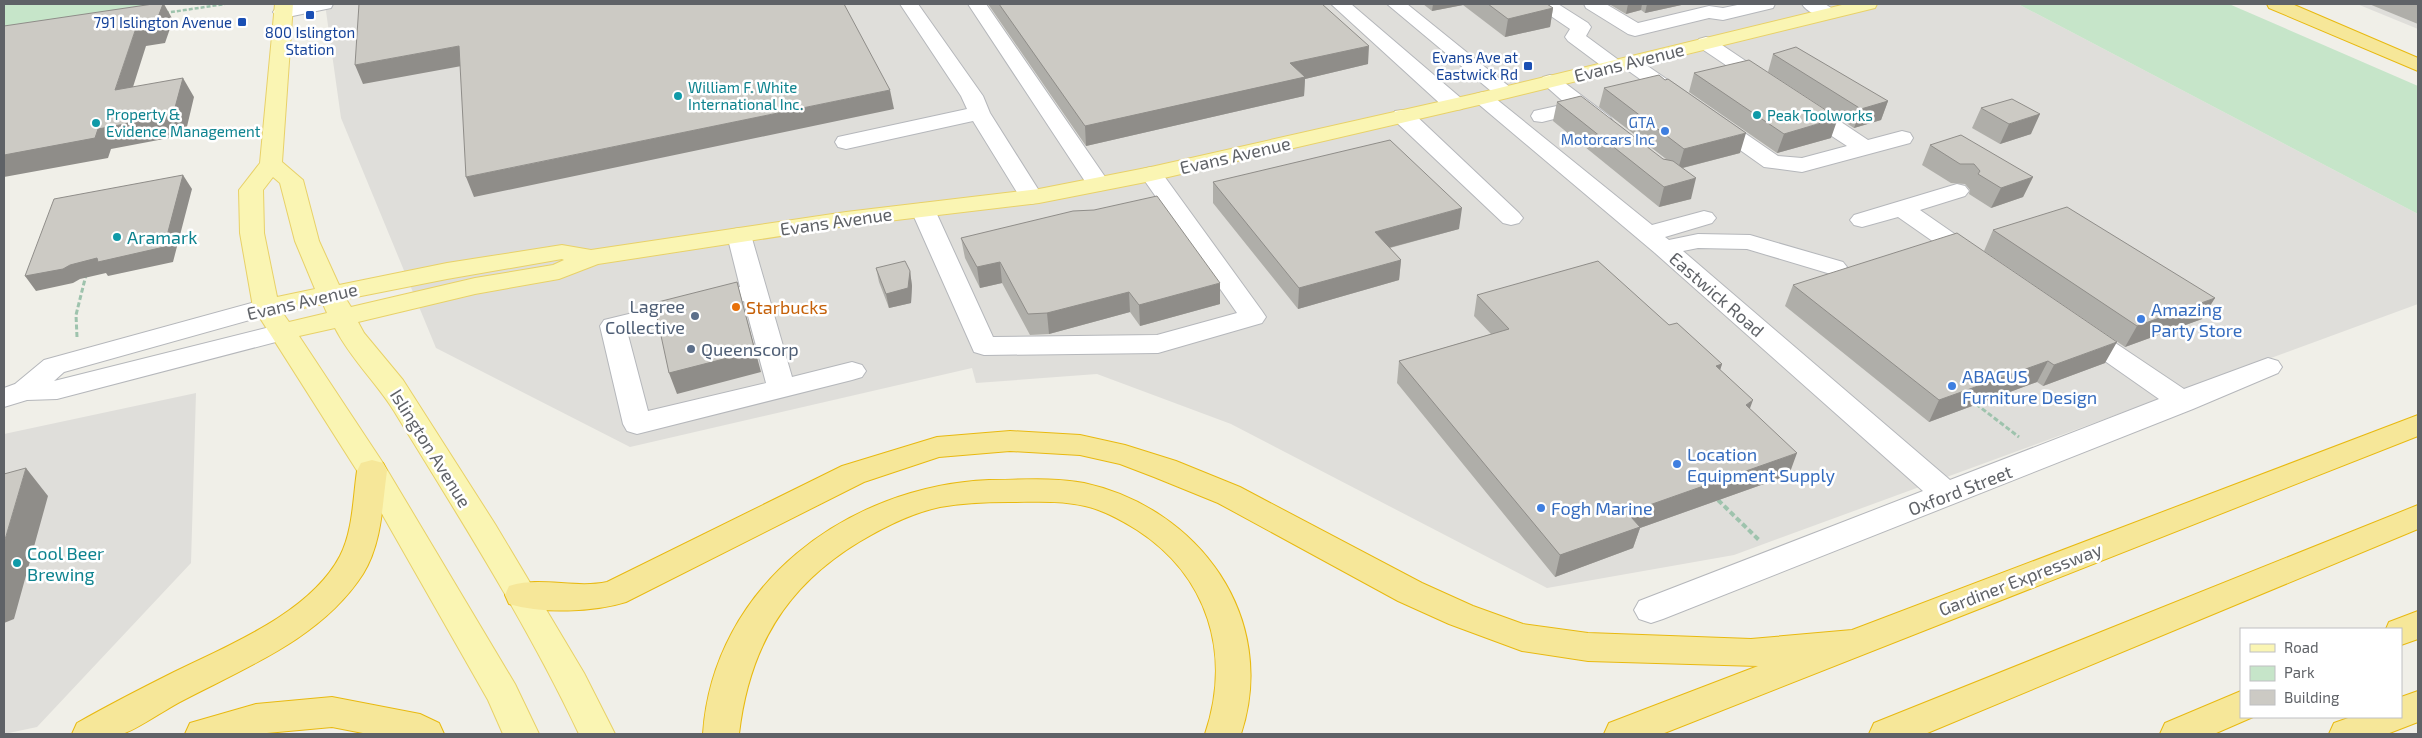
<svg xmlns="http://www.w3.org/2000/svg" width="2422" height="738" font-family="'Exo 2',sans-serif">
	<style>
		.industrial { fill: #dfdeda }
		.green { fill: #c6e5c9 }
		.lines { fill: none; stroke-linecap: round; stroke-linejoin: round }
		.minor-casing { stroke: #b5b7bb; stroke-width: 2 }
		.major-casing { stroke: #e8d168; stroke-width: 2 }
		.highway-casing { stroke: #e8b910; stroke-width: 2 }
		.path-far2 { stroke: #9ec3ad; stroke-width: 2.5; stroke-dasharray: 4 2; stroke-linecap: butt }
		.path-far1 { stroke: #9ec3ad; stroke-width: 3; stroke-dasharray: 5 2.5; stroke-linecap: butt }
		.path { stroke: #9ec3ad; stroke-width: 4; stroke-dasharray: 5.5 3; stroke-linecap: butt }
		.minor { fill: #fff; fill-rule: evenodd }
		.major { fill: #faf5b3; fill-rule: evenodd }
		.highway { fill: #f6e799; fill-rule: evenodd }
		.wall { fill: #afaea9 }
		.shaded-wall { fill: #8f8d89 }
		.building { fill: #cccac4; stroke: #8f8d89 }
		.transit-dot { fill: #1a4fb4; stroke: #fff; stroke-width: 2 }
		.culture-dot { fill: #0f9aa8; stroke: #fff; stroke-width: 2 }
		.shop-dot { fill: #3f7fe0; stroke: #fff; stroke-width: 2 }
		.food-dot { fill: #e8710a; stroke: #fff; stroke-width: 2 }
		.service-dot { fill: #5c6f8a; stroke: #fff; stroke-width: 2 }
		.labels { text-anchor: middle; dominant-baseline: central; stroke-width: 5; stroke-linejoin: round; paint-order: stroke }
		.far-transit-label { font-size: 15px; fill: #164399; stroke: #fff; text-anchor: end }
		.far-culture-label { font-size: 15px; fill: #0d838f; stroke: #fff; text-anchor: start }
		.far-shop-label { font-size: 15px; fill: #366cbe; stroke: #fff; text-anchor: end }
		.street-label { font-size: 18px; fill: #5f6267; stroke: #fff }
		.culture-label { font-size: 18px; fill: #0d838f; stroke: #fff; text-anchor: start }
		.service-label { font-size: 18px; fill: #4e5e75; stroke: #fff; text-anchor: end }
		.food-label { font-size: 18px; fill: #c56008; stroke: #fff; text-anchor: start }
		.shop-label { font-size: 18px; fill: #366cbe; stroke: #fff; text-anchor: start }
	</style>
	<rect width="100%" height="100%" fill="#f0efe8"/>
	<path class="industrial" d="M325,4H2018L2418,214V304L1734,555L1547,588L1231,424L1097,374L976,383L972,368L630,447L436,348L341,118Z
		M2357,4H2418V29Z
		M196,393L191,563L37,727L4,734V434Z"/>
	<path class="green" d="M4,4H165L4,28Z
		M2018,4H2229L2418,86V214Z"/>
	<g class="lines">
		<defs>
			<path id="minor" d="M296,4H333L331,8L283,18L276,16L273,12L276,8Z
				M900,4H918L983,96L990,113L1043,197L1039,202L1031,204L1023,202L973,121L846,149L838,147L835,142L838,137L967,109L961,96Z
				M968,4H986L1110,184L1106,189L1098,191L1090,189Z
				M1331,4H1351L1462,99L1465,104L1462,109L1454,110L1446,109Z
				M1387,4H1407L1511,88L1514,92L1511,96L1504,98L1497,96Z
				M1537,4H1558L1588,23L1591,27L1586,36L1620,61L1629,56L1636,58L1778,156L1802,158L1847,146L1795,112L1792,107L1795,102L1803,101L1811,102L1868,140L1902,131L1910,133L1913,138L1910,143L1802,172L1764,167L1623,67L1614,72L1607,70L1568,41L1565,37L1570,29L1539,8Z
				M1584,4H1606L1638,23L1709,6L1723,8L1742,4H1775L1773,8L1723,20L1709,18L1635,36L1628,34L1586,8Z
				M1802,4H1825L1839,13L1836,17C1825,20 1807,13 1802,4Z
				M1706,37L1713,39L1774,80L1777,84L1774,88L1767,90L1760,88L1699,47L1696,43L1699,39Z
				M1550,75L1557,77L1610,117L1613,122L1610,127C1596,130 1588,122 1578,113L1542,122L1534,121L1531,116L1534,111L1566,104L1540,81L1543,77Z
				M1483,92L1490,94L1652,225L1704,211L1712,213L1716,218L1712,223L1665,237L1669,240L1698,234L1750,235L1843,262L1847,267L1843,272L1834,275L1747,249L1698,248L1683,251L1950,480L2159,399L2072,338L2068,332L2072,326L2081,324L2090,326L2184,389L2268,358L2278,361L2282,367L2278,373L2193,409L1663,619L1651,623L1639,619L1634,610L1639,601L1923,491L1655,253L1476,102L1472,98L1476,94Z
				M1403,110L1411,111L1519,213L1523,218L1519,223L1511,225L1503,223L1395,121L1392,116L1395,111Z
				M1151,167L1159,169L1262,311L1266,317L1262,323L1158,353L984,355L974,352L911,210L915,205L923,203L931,205L935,210L993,337L1157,335L1237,313L1140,174L1143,169Z
				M1957,184L1965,186L1969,191L1965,196L1920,210L1982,253L1985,258L1982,263L1973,265L1964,263L1898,217L1862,227L1854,225L1850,220L1854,215Z
				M739,228L748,230L751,235L792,377L852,362L862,365L866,371L862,377L852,380L637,434L627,431L623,424L600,326L604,320L740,287L727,235L730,230ZM744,301L766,383L648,411L627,331Z
				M266,299L275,301L279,307L275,313L64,372L54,381L282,324L291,326L295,332L291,338L57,399L27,400L4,407V388L15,384L44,360Z"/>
			<path id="major" d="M275,4H293L282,162L303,180L319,241L339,285L447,263L562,245L591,250L846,212L1039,189L1151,167L1483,92L1846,4H1877L1875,8L1483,104L1151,181L1039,203L846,226L598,264L559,279L475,294L358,322L364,333L403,380L495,524L584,673L615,734H579C526,622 459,517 394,411C376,382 350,358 335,328L299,336L383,463L515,684L539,734H503L488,700L361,477L253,307L240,233L239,190L260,163ZM273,177L280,183L295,241L315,289L277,297L264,233L263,190ZM562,259L564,260L553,265L475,278L351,307L346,299L447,279ZM323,304L327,313L289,322L282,312Z"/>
			<path id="highway" d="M2267,4H2292L2418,58V71L2269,8Z
				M2418,415V436L1662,734H1604L1609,723L1758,666L1588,661L1522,651L1449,624L1398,601L1218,503L1154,477L1120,464L1080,455L1010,451L939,457L864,482L626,602C594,612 542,614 509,604L505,595L509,586C540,576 575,589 607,582L842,466L937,437L1010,431L1080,435L1125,445L1176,461L1240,487L1422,583L1473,606L1523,624L1588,633L1751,639L1852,630Z
				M372,460L383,463L387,471C382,506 382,543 363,574C321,639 244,668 178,703C165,710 134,731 122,734C107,738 87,734 72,734L77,723C109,705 142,688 174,672C229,645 310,613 340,556C353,531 353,498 357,471L361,463Z
				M989,480C1020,480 1053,477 1084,483C1199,508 1279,618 1241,734H1205C1232,654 1208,576 1137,530C1121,520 1103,510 1085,506C1060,500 1034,502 1009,502C986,502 963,503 940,507C912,513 884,527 859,542C785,587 749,648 739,734H703C713,586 847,486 989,480Z
				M2418,505V529L1925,734H1869L1874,723Z
				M2418,611V639L2401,645V629H2386L2389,622Z
				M2241,691V717H2253L2214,734H2160L2165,723Z
				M2418,691V722L2387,734H2329L2334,723L2351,717H2401V697Z
				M332,697L420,714L439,723L444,734H368L332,727L256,734H185L190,723L256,704Z"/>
		</defs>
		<use href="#minor" class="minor-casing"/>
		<use href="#major" class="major-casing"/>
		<use href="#highway" class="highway-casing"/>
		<path class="path-far2" d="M165,13L225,4"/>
		<path class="path-far1" d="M77,337L76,315L86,275
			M1976,404L2019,437"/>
		<path class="path" d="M1718,500L1759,540"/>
		<use href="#minor" class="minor"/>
		<use href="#major" class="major"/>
		<use href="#highway" class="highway"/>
	</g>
	<path class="wall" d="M988,4H1322L1368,64L1305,79L1304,96L1086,146Z
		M1423,4H1547L1553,8L1550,27L1505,37L1463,5L1432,11Z
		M1609,4H1686L1645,13L1641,10L1626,14Z
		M2369,4H2418V24Z
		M1773,54L1888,101L1881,120L1854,128L1768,72Z
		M1694,73L1831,138L1777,153L1689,92Z
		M1604,88L1740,153L1683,168L1691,199L1659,207L1553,121L1557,102L1663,159H1666L1599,107Z
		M1981,108L2031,134L2000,144L1972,128Z
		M1930,145L2033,177L2023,197L1991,208L1969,194L1970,190L1965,184L1951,183L1922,165Z
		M1213,182L1459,229L1390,248L1401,260L1399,280L1298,309L1213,203Z
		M1993,230L2202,319L2125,347L1984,251Z
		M961,238L1220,304L1140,326L1130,312L1049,334L1030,335L1002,283L980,288L965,258Z
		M876,268L910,271L912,286L911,303L889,308L879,282Z
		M1793,285L2105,363L2043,386L2037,382L1929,422L1785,306Z
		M1477,295L1669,325L1722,364L1720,370L1750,409L1789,475L1640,528L1633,548L1555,577L1397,383L1399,361L1491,334L1474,316Z"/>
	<path class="shaded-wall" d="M163,4H164L173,20L165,43L146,46L126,109L115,90L136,28Z
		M1433,4H1463V5L1432,11Z
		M1628,4H1642L1641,10L1626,14Z
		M1647,4H1686L1645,13Z
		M1553,8L1550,27L1505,37L1508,19Z
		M459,46L467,65L363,84L355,65Z
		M1369,46L1368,64L1305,79L1304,96L1086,146L1085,126L1290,63Z
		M183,78L194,97L185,135L111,149L108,158L4,177V155L98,129Z
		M890,90L894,109L474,197L466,177Z
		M1888,101L1881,120L1854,128L1861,109Z
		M2040,114L2031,134L2000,144L2009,124Z
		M1838,118L1831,138L1777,153L1784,134Z
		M1746,133L1740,153L1678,169L1684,149Z
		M183,175L192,189L173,262L108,276L106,273L80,279L73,283L36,291L25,276L70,265Z
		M2033,177L2023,197L1991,208L2001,188Z
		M1696,178L1691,199L1659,207L1664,187Z
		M1462,208L1459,229L1373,252L1375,232Z
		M1401,260L1399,280L1298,309L1299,288Z
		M1000,262L1002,283L980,288L977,267Z
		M910,271L912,286L911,303L889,308L886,294Z
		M737,282L761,372L677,394L669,373Z
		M1220,283V304L1140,326L1139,305Z
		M1129,292L1130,312L1049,334L1047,313Z
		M2215,298L2202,319L2125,347L2137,326Z
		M2117,342L2105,363L2043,386L2054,365Z
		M2048,361L2037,382L1929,422L1939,400Z
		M1722,364L1715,385L1716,366Z
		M1753,400L1745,422L1746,405Z
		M1797,453L1789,475L1640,528L1633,548L1555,577L1560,555L1631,517L1641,508Z
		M26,468L48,496L14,619L4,623V543Z"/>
	<path class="building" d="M153,4H163L155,25L136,28L115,90L183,78L173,115L98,129L95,138L4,155V26Z
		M359,4H844L890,90L466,177L459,46L355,65Z
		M999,4H1322L1369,46L1290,63L1305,77L1085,126Z
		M1488,4H1547L1553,8L1508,19Z
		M1796,47L1888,101L1861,109L1773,54Z
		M1749,60L1838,118L1784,134L1694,73Z
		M1659,75L1665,80L1668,79L1746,133L1684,149L1604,88Z
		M1581,96L1663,159L1673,161L1696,178L1664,187L1557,102Z
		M2012,99L2040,114L2009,124L1981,108Z
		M1961,135L2033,177L2001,188L1978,174L1980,171L1974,164H1960L1930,145Z
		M1390,140L1462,208L1375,232L1401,260L1299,288L1213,182Z
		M183,175L164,247L98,262L97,258L70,265L63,269L25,276L54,199Z
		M1157,196L1220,283L1139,305L1129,292L1047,313L1028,314L1000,262L977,267L961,238L1073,211L1094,210Z
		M2067,207L2215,298L2137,326L1993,230Z
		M1957,233L2117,342L2054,365L2048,361L1939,400L1793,285Z
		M905,261L910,271L908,288L886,294L876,268Z
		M1598,261L1669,325L1677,323L1722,364L1716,366L1753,400L1746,405L1797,453L1641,508L1645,512L1631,517L1640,527L1560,555L1399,361L1509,329L1477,295Z
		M737,282L755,351L669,373L654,303Z
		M26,468L4,543V474Z"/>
	<g class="transit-dot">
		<rect x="305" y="10" width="10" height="10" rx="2.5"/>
		<rect x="237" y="17" width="10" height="10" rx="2.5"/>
		<rect x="1523" y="61" width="10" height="10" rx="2.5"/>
	</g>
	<g class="culture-dot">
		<circle cx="678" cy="96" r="5"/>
		<circle cx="1757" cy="115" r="5"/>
		<circle cx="96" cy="123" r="5"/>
		<circle cx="117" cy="237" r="5"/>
		<circle cx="17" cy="563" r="5"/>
	</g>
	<g class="shop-dot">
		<circle cx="1665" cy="131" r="5"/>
		<circle cx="2141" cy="319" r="5"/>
		<circle cx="1952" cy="386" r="5"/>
		<circle cx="1677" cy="464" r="5"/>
		<circle cx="1541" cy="508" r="5"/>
	</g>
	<circle class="food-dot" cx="736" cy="307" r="5"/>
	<g class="service-dot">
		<circle cx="695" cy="316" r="5"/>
		<circle cx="691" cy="349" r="5"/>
	</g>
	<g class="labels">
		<g class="far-transit-label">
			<text x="232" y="22">791 Islington Avenue</text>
			<text x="310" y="32" text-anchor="middle">800 Islington<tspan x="310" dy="17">Station</tspan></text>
			<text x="1518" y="57">Evans Ave at<tspan x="1518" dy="17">Eastwick Rd</tspan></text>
		</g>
		<g class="far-culture-label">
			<text x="688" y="87">William F. White<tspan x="688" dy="17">International Inc.</tspan></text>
			<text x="106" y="114">Property &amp;<tspan x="106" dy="17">Evidence Management</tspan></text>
			<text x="1767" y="115">Peak Toolworks</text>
		</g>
		<g class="far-shop-label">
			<text x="1655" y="122">GTA<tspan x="1655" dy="17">Motorcars Inc</tspan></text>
		</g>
		<g class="street-label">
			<text transform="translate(1629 62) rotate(-14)">Evans Avenue</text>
			<text transform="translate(1235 155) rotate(-13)">Evans Avenue</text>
			<text transform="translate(836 221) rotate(-8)">Evans Avenue</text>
			<text transform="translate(1717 294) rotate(41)">Eastwick Road</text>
			<text transform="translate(302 301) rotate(-13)">Evans Avenue</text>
			<text transform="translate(431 448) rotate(58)">Islington Avenue</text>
			<text transform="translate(1960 490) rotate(-21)">Oxford Street</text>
			<text transform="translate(2020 579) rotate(-21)">Gardiner Expressway</text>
		</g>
		<g class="culture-label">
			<text x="127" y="237">Aramark</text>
			<text x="27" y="553">Cool Beer<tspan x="27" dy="21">Brewing</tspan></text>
		</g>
		<g class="service-label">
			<text x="685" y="306">Lagree<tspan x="685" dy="21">Collective</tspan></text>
			<text x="701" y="349" text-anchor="start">Queenscorp</text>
		</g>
		<g class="food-label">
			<text x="746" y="307">Starbucks</text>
		</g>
		<g class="shop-label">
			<text x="2151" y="309">Amazing<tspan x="2151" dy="21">Party Store</tspan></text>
			<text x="1962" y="376">ABACUS<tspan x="1962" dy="21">Furniture Design</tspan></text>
			<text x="1687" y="454">Location<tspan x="1687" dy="21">Equipment Supply</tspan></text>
			<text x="1551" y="508">Fogh Marine</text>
		</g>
	</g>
	<rect width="2422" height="738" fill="none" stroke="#5f6267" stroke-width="10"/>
	<rect x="2240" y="628" width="162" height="90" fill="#ffffff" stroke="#bfc0c2"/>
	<rect x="2250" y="644" width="25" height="8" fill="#faf5b3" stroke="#bfc0c2"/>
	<text x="2284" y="653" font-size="15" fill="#5f6267">Road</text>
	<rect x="2250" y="666" width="25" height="15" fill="#c6e5c9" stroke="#bfc0c2"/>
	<text x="2284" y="678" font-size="15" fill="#5f6267">Park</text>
	<rect x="2250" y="690" width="25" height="15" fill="#cccac4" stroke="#bfc0c2"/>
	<text x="2284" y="703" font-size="15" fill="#5f6267">Building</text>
</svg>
